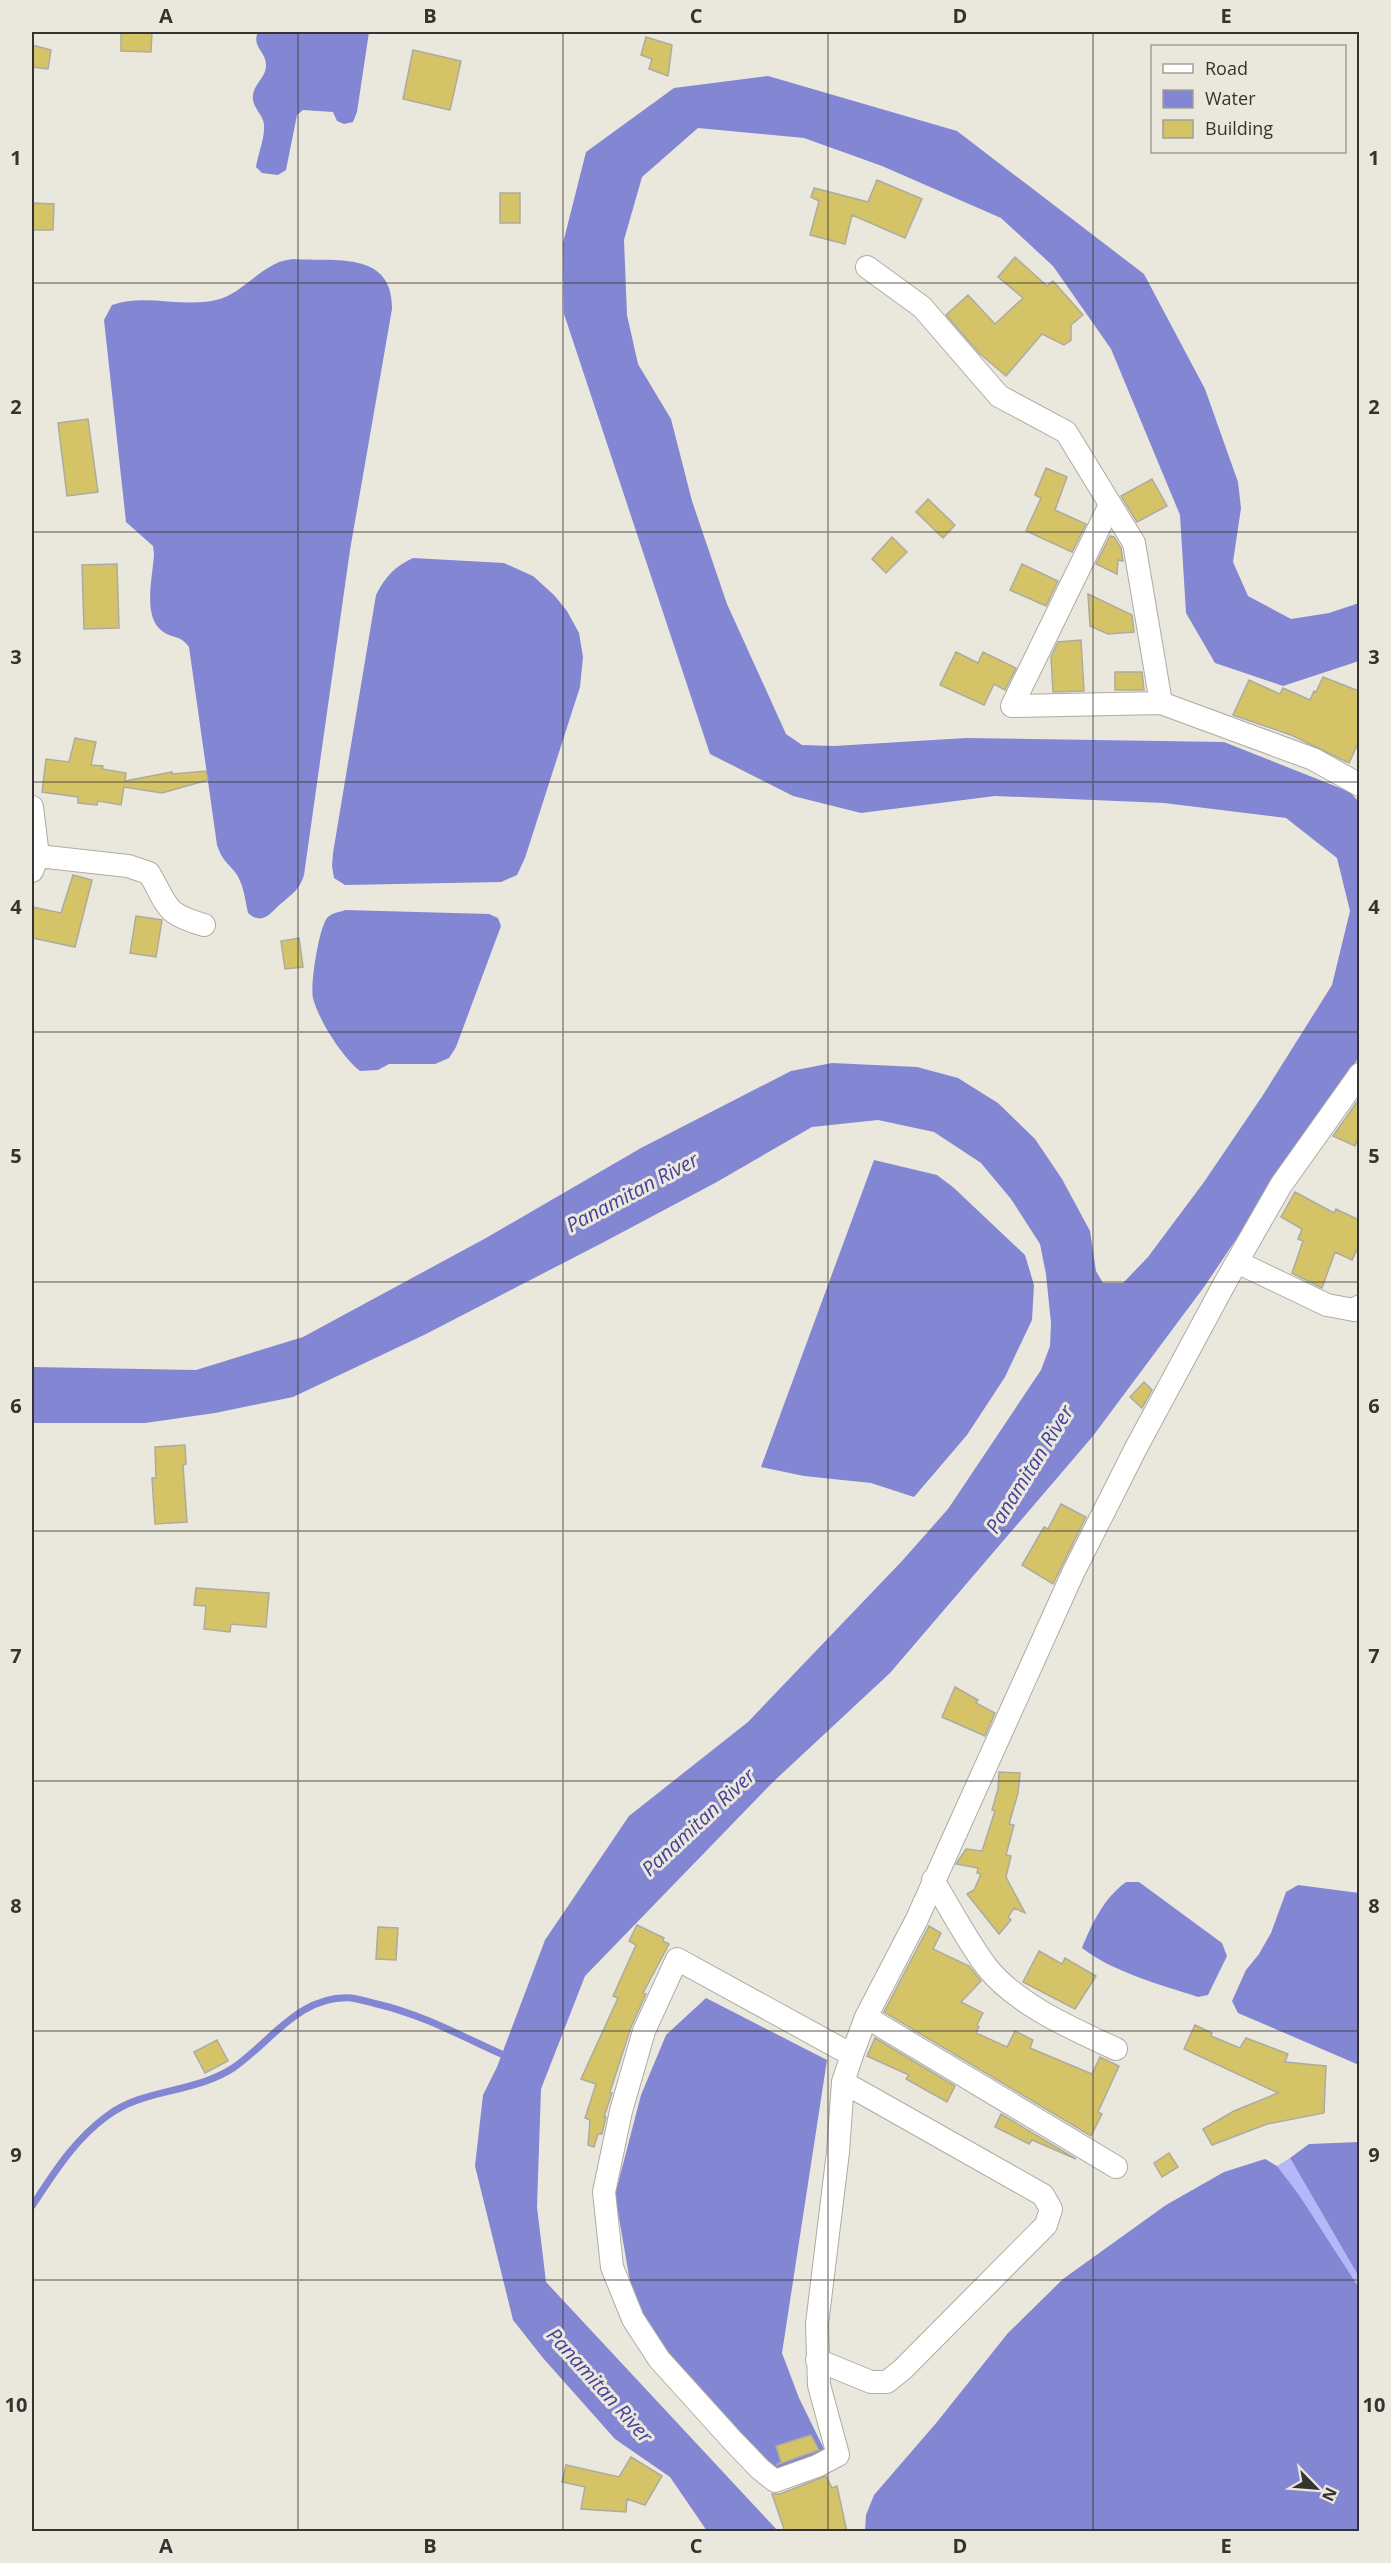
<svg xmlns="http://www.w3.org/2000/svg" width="1391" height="2563" font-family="'Open Sans',sans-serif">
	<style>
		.green { fill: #b4b8f8 }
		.water { fill: #8386d3 }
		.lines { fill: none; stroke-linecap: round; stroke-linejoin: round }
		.stream { stroke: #8386d3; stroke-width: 7 }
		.building { fill: #d5c368; stroke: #adaba1; stroke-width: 1.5 }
		.street-casing { stroke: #aeaca2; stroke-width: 24 }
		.street { stroke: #fff; stroke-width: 22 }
		.grid { fill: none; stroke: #34332f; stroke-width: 1.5; stroke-opacity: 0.55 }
		.labels { text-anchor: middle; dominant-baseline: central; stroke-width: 6; stroke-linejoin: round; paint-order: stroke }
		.water-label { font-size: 20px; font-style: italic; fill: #453f9a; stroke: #eae8dd }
		.neatline { fill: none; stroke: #34332f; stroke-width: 2 }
		.grid-label { font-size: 20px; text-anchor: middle; font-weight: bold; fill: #34332f }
	</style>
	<rect width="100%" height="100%" fill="#eae8dd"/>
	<path class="green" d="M1290,2158L1359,2277V2288L1277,2166Z"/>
	<path class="water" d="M258,32H369L357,112L353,122L344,124L337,121L333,112L303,110L297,115L286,170L278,175L262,173L256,167C258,154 265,138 264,125C264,115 251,107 253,95C254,84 266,77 266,66C267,52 251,47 258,32Z
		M768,76L957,131L1144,274L1205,389L1238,482L1241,508L1233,562L1248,596L1291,619L1329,613L1359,603V661L1283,686L1215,663L1186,613L1180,515L1111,349L1053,266L1001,218L882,166L804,138L698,128L642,177L624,240L627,315L638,364L671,419L692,501L727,604L786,734L802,745L834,746L966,738L1224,742L1350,792L1359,802V1057L1204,1287L1093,1436L890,1673L773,1782L585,1976L541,2089L537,2207L546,2282L778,2531H707L670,2477L615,2439L543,2358L513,2320L475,2166L483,2095L497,2067L545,1940L629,1816L748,1722L902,1561L948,1509L1041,1370L1050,1346L1051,1323L1046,1274L1040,1244L1011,1199L981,1163L934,1132L878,1120L812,1127L715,1183L602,1243L426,1334L293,1397L215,1413L145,1423H32V1367L196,1370L303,1337L486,1238L641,1148L791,1071L832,1063L917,1067L958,1078L998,1103L1035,1139L1062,1179L1090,1231L1096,1271L1103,1283H1123L1148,1257L1204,1182L1263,1095L1332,985L1350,911L1337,858L1286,818L1164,803L995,796L861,813L793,796L710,754L564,314L563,243L586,152L674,88Z
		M293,259C335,262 393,250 392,309L350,550L304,875C300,889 293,893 283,902C271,911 264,927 248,913C245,900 244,884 235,872C226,861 222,860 217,845L189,647C180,634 172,639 162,631C142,616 153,576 154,554L153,546L126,522L104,320L112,305C144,293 182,308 216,300C239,295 254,274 275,264C280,261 287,260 293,259Z
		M413,558L504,563L533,576L554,595L567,611L579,633L583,657L580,687L525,858L517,875L501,882L345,885L334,878L332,866L333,853L376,595C385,577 395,566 413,558Z
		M345,910L489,914L498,918L501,926L456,1047L449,1058L435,1064H389L378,1070L360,1071C342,1057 318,1019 313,998C310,986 319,925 328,917C332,913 340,912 345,910Z
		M874,1160L937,1175L954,1188L1025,1255L1034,1285L1032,1320L1005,1377L967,1435L914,1497L871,1483L804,1476L761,1467Z
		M1126,1882H1139L1222,1943L1227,1956L1208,1995L1198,1997C1159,1984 1115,1973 1082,1948C1092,1923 1104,1898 1126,1882Z
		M1298,1885L1359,1893V2065L1238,2013L1232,2001L1246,1970L1259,1954L1271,1933L1286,1892Z
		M706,1998L827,2060L782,2353L799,2398L825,2451L774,2477L636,2316L615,2195L641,2095L666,2035Z
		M1359,2142H1360L1359,2277L1290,2158L1309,2144Z
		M1265,2159L1277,2166L1299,2195L1359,2288V2531H865L866,2515L874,2495L937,2422L1008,2333L1063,2279L1166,2205L1224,2172Z"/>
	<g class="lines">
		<path class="stream" d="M32,2206C54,2173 74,2140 107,2116C144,2088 193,2094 233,2068C271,2042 299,1995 351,1998C359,1999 369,2002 377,2004C424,2015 465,2038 508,2057"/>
	</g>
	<path class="building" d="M121,32H152L151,52L121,51Z
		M646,37L672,45L668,76L649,69L652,59L641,55Z
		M32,45L51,50L48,69L32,67Z
		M413,50L461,61L450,110L403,99Z
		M877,180L922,199L905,238L852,215L845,244L810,235L819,201L811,197L814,188L868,202Z
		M500,193H520V223H500Z
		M32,203L54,204L53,230H32Z
		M1015,257L1047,286L1053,281L1083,315L1071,325V340L1064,345L1042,334L1006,376L979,353L946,315L968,295L995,324L1023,298L998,277Z
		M88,419L98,492L67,496L58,423Z
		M1046,468L1067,477L1055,510L1086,524L1072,552L1026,531L1041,498L1035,495Z
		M1152,479L1167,506L1137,522L1121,496Z
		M928,499L955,525L943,538L916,512Z
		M1110,536L1114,537L1121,548L1123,561L1118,560L1117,574L1096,564Z
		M892,537L907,552L886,573L872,559Z
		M117,564L119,628L84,629L82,565Z
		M1022,564L1058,581L1046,606L1010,590Z
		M1088,594L1132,615L1134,632L1108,634L1090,626Z
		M1081,640L1084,691L1053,692L1051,657L1058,642Z
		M956,652L978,663L983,652L1016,668L1005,690L994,684L984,705L940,685Z
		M1115,672H1142L1144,690H1115Z
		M1323,677L1359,691V741L1349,763L1291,735L1233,715L1249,680L1280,694L1283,688L1310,700L1314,691L1316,692Z
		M75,738L96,742L91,765L103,766L102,769L126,773L125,781L172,772V774L206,771L208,780L162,793L124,787L121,805L98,801L97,805L78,803V797L42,792L46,759L69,762Z
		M73,875L92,880L75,947L32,938V907L61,913Z
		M136,916L162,920L156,957L130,953Z
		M299,938L303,967L285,969L281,941Z
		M1357,1102L1359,1103V1135L1355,1146L1333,1136Z
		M1295,1192L1334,1213L1336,1209L1359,1220V1245L1352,1260L1335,1252L1322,1288L1292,1273L1303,1241L1298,1239L1302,1229L1281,1217Z
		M1144,1382L1152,1390L1142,1408L1130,1397Z
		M185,1445L186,1464L183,1465L187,1522L155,1524L152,1478H156L155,1447Z
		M1061,1504L1086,1517L1053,1584L1022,1565L1044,1527L1048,1529Z
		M196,1588L269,1593L266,1627L231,1624L230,1632L204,1629L206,1606L194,1605Z
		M955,1687L978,1700L976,1703L995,1713L985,1736L942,1717Z
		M999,1772L1020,1773L1018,1793L1009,1824L1014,1825L1006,1855L1011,1856L1006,1877L1025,1913L1014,1908L1008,1917L1011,1920L999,1934L967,1894L974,1890L981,1874L977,1873L978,1868L956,1864L966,1849L982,1851L995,1811L992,1810L998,1789Z
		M637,1925L664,1938L663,1941L669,1944L643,1993L646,1994L631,2027L610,2092L612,2093L604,2117H606L602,2134H598L594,2147L588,2145L590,2120L585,2118L596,2084L581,2079L618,1998L613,1996L636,1945L629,1941Z
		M929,1926L941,1933L933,1949L969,1966L981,1981L961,2002L983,2013L977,2025L979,2027L976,2033L1007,2047L1015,2031L1033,2040L1030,2048L1092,2074L1100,2057L1119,2066L1098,2112L1102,2114L1091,2136L884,2012Z
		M378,1927L398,1928L396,1960L376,1959Z
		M1039,1951L1062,1964L1065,1958L1096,1976L1075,2009L1023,1982Z
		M1195,2025L1212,2033L1211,2036L1240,2048L1246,2038L1288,2054L1285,2062L1326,2066L1324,2113L1267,2124L1212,2145L1203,2129L1234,2111L1278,2093L1184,2049Z
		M875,2038L955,2086L947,2102L906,2079L909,2075L867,2056Z
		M217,2040L228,2061L205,2073L194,2052Z
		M1001,2114L1076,2159L1032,2140L1029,2144L995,2127Z
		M1169,2153L1178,2167L1162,2177L1154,2163Z
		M811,2435L819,2450L776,2465L781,2462L776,2446Z
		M631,2457L662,2476L645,2505L627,2499L626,2512L581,2509L585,2487L562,2482L566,2465L619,2477Z
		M826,2476L832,2488L837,2486L847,2532H785L772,2494H780Z"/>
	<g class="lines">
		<defs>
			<path id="street" d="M867,267L922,307L999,396L1066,432L1134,543L1161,703
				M1110,505L1012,706L1161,703L1313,759L1360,785
				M32,807L38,856L32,871
				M38,856L128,866L149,873C169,907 163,913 204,925
				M1237,1262L1327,1305L1354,1310L1360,1306
				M933,1880C950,1908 966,1939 986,1966C1015,2004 1073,2029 1116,2049
				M866,2017L1116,2167
				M852,2055L677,1959L644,2031L621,2111L604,2192L612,2267L633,2319L659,2359L734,2442L760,2469L775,2481L817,2466L838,2455L819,2385L817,2324L838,2152L843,2082L852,2055L866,2017L917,1919L1073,1573L1136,1448L1226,1281L1281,1185L1360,1074
				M817,2360L871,2382H887L903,2369L1046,2225L1051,2209L1043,2195L843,2082"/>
		</defs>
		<use href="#street" class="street-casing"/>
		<use href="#street" class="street"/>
	</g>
	<path class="grid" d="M298,32V2532M563,32V2532M828,32V2532M1093,32V2532M32,283H1360M32,532H1360M32,782H1360M32,1032H1360M32,1282H1360M32,1531H1360M32,1781H1360M32,2031H1360M32,2280H1360"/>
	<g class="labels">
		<g class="water-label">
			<text transform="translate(632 1192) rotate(-28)">Panamitan River</text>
			<text transform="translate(1029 1469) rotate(-58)">Panamitan River</text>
			<text transform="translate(698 1822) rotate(-43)">Panamitan River</text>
			<text transform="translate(600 2385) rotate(48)">Panamitan River</text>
		</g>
	</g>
	<rect width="1391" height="2563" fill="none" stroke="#eae8dd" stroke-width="66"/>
	<rect x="1151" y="45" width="195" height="108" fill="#eae8dd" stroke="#a1a097" stroke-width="1.5"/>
	<rect x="1163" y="64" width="30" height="9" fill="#ffffff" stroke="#a1a097" stroke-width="1.5"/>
	<text x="1205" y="75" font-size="18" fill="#34332f">Road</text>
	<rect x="1163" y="90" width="30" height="18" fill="#8386d3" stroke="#a1a097" stroke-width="1.5"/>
	<text x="1205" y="105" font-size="18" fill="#34332f">Water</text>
	<rect x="1163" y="120" width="30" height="18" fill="#d5c368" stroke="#a1a097" stroke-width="1.5"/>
	<text x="1205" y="135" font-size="18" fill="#34332f">Building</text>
	<g transform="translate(1316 2488) rotate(115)" stroke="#eae8dd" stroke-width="4.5" paint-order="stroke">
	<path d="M0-4.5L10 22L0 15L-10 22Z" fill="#34332f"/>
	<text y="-9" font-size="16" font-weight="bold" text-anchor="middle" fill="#34332f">N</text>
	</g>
	<rect x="33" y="33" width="1325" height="2497" class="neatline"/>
	<g class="grid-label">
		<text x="166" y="23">A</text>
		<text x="430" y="23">B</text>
		<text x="696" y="23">C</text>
		<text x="960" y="23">D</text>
		<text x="1226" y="23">E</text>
		<text x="16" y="165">1</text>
		<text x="1374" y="165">1</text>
		<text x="16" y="414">2</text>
		<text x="1374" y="414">2</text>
		<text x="16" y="664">3</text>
		<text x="1374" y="664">3</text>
		<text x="16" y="914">4</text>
		<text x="1374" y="914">4</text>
		<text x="16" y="1163">5</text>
		<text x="1374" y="1163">5</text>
		<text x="16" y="1413">6</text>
		<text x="1374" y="1413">6</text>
		<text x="16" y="1663">7</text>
		<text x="1374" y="1663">7</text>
		<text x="16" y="1913">8</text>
		<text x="1374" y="1913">8</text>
		<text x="16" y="2162">9</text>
		<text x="1374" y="2162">9</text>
		<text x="16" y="2412">10</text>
		<text x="1374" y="2412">10</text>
		<text x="166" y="2553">A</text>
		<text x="430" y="2553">B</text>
		<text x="696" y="2553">C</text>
		<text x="960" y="2553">D</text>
		<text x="1226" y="2553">E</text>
	</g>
</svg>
